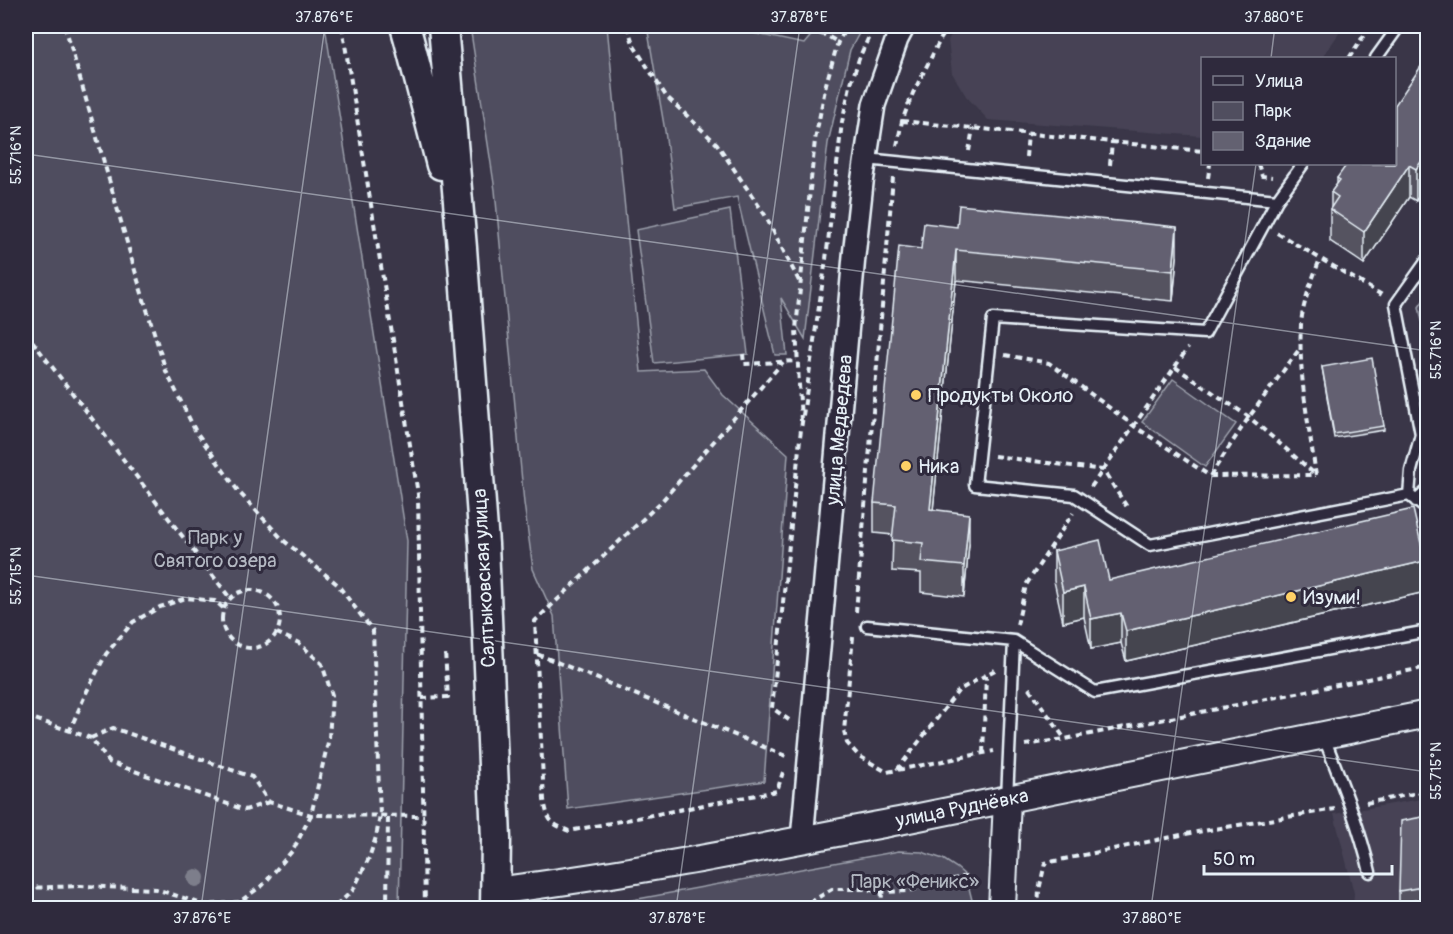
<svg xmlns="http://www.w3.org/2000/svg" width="1453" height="934" font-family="Pangolin,sans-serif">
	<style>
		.built { fill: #464354 }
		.green { fill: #504e5f; stroke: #9ca0ac; stroke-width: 1.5 }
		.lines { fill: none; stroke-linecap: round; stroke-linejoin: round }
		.service-casing { stroke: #e8f1f8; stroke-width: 15 }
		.minor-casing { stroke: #e8f1f8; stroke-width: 26 }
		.tertiary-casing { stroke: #e8f1f8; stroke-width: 30 }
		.secondary-casing { stroke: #e8f1f8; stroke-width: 33 }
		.path { stroke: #e8f1f8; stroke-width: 4; stroke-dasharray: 6 4.5; stroke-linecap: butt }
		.service { stroke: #2f2a3d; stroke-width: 10 }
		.minor { stroke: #2f2a3d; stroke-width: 21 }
		.tertiary { stroke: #2f2a3d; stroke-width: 26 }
		.secondary { stroke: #2f2a3d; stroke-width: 28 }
		.tree { fill: #7d7e8b }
		.wall { fill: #555361; stroke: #e8f1f8; stroke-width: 1.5 }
		.shaded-wall { fill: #45444f; stroke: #e8f1f8; stroke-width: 1.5 }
		.building { fill: #636171; stroke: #e8f1f8; stroke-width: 1.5 }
		.ticks { fill: none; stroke: #e8f1f8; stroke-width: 1.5; stroke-opacity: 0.45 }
		.poi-dot { fill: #ffd166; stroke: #2f2a3d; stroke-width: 2 }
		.labels { text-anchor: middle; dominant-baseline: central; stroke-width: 6; stroke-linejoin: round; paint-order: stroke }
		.poi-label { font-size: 20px; fill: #e8f1f8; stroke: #2f2a3d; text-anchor: start }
		.street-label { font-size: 20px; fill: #e8f1f8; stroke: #2f2a3d }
		.park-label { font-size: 20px; fill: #b3b8c2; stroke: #2f2a3d }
		.neatline { fill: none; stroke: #e8f1f8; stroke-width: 2 }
		.ticks-label { font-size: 15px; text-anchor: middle; fill: #e8f1f8 }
	</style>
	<rect width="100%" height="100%" fill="#3a3648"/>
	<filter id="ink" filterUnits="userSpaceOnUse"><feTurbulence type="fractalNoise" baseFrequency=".0167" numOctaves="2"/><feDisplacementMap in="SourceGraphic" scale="12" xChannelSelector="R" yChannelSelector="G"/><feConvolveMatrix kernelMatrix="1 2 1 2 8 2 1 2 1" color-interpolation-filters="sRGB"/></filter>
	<g filter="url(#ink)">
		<path class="built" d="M957,26H1344L1322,58H1202V136L988,120L966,96L952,73L948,40Z
			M1427,798V908H1353L1354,893L1334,814Z"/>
		<path class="green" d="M26,26H325L407,541L399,908H26Z
			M470,26H607L641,372L704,369L723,395L788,454L764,781L568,809L554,616L533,569L524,503L495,190Z
			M647,26H720L804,44L819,26H863L850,50L828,143L805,339L781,298L787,355H775L737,197L675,208L665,131Z
			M730,210L748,354L654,363L636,230Z
			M1427,295V345L1419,307Z
			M1173,379L1236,424L1205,467L1142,422Z
			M899,851L922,852L943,859L957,868L966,876L974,908H589Z"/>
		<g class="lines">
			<defs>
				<path id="service" d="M1376,58L1399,26
					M866,159L1277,200
					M1303,164L1277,200L1205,333L993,319L975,485L1074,495L1150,545L1409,495L1428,510
					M1409,495L1411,471L1421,434L1396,304L1428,259
					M1416,501L1428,490
					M867,626L1014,641L1095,692L1428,631
					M1323,735C1341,781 1359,825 1370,872
					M1007,799L1014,641"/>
				<path id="minor" d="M802,839L854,256L862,183L874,105L897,39L904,26"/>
				<path id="tertiary" d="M495,891C630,874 765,847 899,821C1075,786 1251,750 1428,714
					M1002,908L1007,800"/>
				<path id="secondary" d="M405,26L409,40L441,165
					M443,26L462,248L484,544L496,839L495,908"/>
			</defs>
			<use href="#service" class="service-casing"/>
			<use href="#minor" class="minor-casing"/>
			<use href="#tertiary" class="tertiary-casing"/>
			<use href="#secondary" class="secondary-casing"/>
			<path class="path" d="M65,26L136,274L166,371L195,430L238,491L283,540L337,584L373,631L380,816L376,837L369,858L353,890L334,908
				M342,26L418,494L425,908
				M627,26L634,46L666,96L717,144L765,215L799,281
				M789,26L825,35L838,42
				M1349,58L1370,26
				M902,121L1202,151
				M897,146L902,121L913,93L940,40L949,26
				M969,151L973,128
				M1026,157L1028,134
				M1258,164L1262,176L1272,177
				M1110,165L1112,142
				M1208,178L1210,164
				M1277,233L1382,295
				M26,333L230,598
				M743,354L744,364L797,361
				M1005,355L1049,363L1134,426L1210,476L1316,475
				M1175,367L1249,417L1316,475
				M801,421L796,329L815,140L826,84L838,42L847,26
				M994,456L1103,470L1127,507
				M1316,475C1309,426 1298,374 1301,325C1302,305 1313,277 1320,259
				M1210,476L1249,417L1301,347
				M1091,487L1188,348
				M222 619a29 29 0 1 1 58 0a29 29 0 1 1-58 0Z
				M856,612L893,177
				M1017,625L1026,585L1073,513
				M853,637L844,731L847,743L859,756L887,772L994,751
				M537,654L786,756
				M1029,688L1065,739
				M422,698L448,697L445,652
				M26,716L91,738L109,762L245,810L269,802
				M789,720L772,708L801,429L826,259L842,122L850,86L860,56L874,26
				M69,732L86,693L106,654L133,622L160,607L186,598L215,601L223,608
				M91,738L113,728L252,777L269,802L311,815L424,816
				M1025,745L1065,739L1428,667
				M983,753L986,676
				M897,770L959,690L995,670
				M783,772L777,791L569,831C549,823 548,820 544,800L535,621L661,502L783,362
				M1366,803L1428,791
				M26,888L81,886L156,889L205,905L239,902L263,885L293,850L311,815L329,738L332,695L322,664L299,643L277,633
				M387,908L388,816
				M801,908L832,889H865L882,892L908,891L970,875
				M881,908L882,892
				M1038,908L1039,890L1045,863L1191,833L1335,809"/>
			<use href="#service" class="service"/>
			<use href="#minor" class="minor"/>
			<use href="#tertiary" class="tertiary"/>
			<use href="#secondary" class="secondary"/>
		</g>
		<circle class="tree" cx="196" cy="878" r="9"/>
		<path class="wall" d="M1428,56V184L1416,201L1409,197L1364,264L1330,241V209L1331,207V192L1337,184V178L1395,164Z
			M957,227L1177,257L1173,301L956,280L933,510L969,544L964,597L921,592V573L892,571L893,535L874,533V503L921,249Z
			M1322,367L1384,426V430L1334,438Z
			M1054,551L1109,580L1425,592L1126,661L1121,643L1091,649L1084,617L1063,622L1054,581Z
			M1428,816V898L1399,903V891Z"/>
		<path class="shaded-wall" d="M1428,152V184L1416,201V169Z
			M1409,165V197L1364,264V232Z
			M1177,227V257L1173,301V271Z
			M956,250V280L930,540V509Z
			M969,514V544L964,597V566Z
			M1425,561V592L1126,661V631Z
			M1084,587V617L1063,622V592Z
			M1121,613V643L1091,649V619Z"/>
		<path class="building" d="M1428,56V152L1416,169L1409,165L1364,232L1330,209L1338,197L1331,192L1340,180L1337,178L1347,164H1395V105Z
			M959,205L1177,227L1173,271L956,250L930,509L969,514L964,566L921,562L923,543L892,540L896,505L874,503L899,246L921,249L924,223L957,227Z
			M1372,358L1384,426L1334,434L1322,367Z
			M1413,509L1425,561L1126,631L1121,613L1091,619L1084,587L1063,592L1054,551L1100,540L1109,580Z
			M1428,816V886L1399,891L1401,821Z"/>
	</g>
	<path class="ticks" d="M1271,58L1275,26M26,154L1428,351M26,575L1428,772M201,908L325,26M676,908L800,26M1151,908L1256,164"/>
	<g class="poi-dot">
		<circle cx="916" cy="395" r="6"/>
		<circle cx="906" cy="466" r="6"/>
		<circle cx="1291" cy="597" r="6"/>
	</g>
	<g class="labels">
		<g class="poi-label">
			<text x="928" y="395">Продукты Около</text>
			<text x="918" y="466">Ника</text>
			<text x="1303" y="597">Изуми!</text>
		</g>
		<g class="street-label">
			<text transform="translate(839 430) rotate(-85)">улица Медведева</text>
			<text transform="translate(484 578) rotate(-93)">Салтыковская улица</text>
			<text transform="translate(962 808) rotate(-11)">улица Руднёвка</text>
		</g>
		<g class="park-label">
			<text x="215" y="537">Парк у<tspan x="215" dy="23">Святого озера</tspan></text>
			<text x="915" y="881">Парк «Феникс»</text>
		</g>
	</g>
	<rect width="1453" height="934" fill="none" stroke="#2f2a3d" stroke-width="66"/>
	<rect x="1201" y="57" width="195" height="108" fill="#2f2a3d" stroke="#797a88" stroke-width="1.5"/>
	<rect x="1213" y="76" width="30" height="9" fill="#2f2a3d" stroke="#797a88" stroke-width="1.5"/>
	<text x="1255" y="87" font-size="18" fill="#e8f1f8">Улица</text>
	<rect x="1213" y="102" width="30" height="18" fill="#504e5f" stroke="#797a88" stroke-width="1.5"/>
	<text x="1255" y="117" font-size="18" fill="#e8f1f8">Парк</text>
	<rect x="1213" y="132" width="30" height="18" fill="#636171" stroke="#797a88" stroke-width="1.5"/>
	<text x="1255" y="147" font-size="18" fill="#e8f1f8">Здание</text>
	<path d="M1204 865v9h188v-9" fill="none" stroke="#e8f1f8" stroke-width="3"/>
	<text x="1213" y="865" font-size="18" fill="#e8f1f8" stroke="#2f2a3d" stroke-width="4.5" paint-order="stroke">50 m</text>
	<rect x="33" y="33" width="1387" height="868" class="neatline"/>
	<g class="ticks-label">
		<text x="324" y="22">37.876°E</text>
		<text x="799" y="22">37.878°E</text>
		<text x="1274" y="22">37.880°E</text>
		<text transform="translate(16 155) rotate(-90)" y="5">55.716°N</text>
		<text transform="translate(1436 350) rotate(-90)" y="5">55.716°N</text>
		<text transform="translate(16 576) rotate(-90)" y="5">55.715°N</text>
		<text transform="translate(1436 771) rotate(-90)" y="5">55.715°N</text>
		<text x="202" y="923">37.876°E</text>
		<text x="677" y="923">37.878°E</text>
		<text x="1152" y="923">37.880°E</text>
	</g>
</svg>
